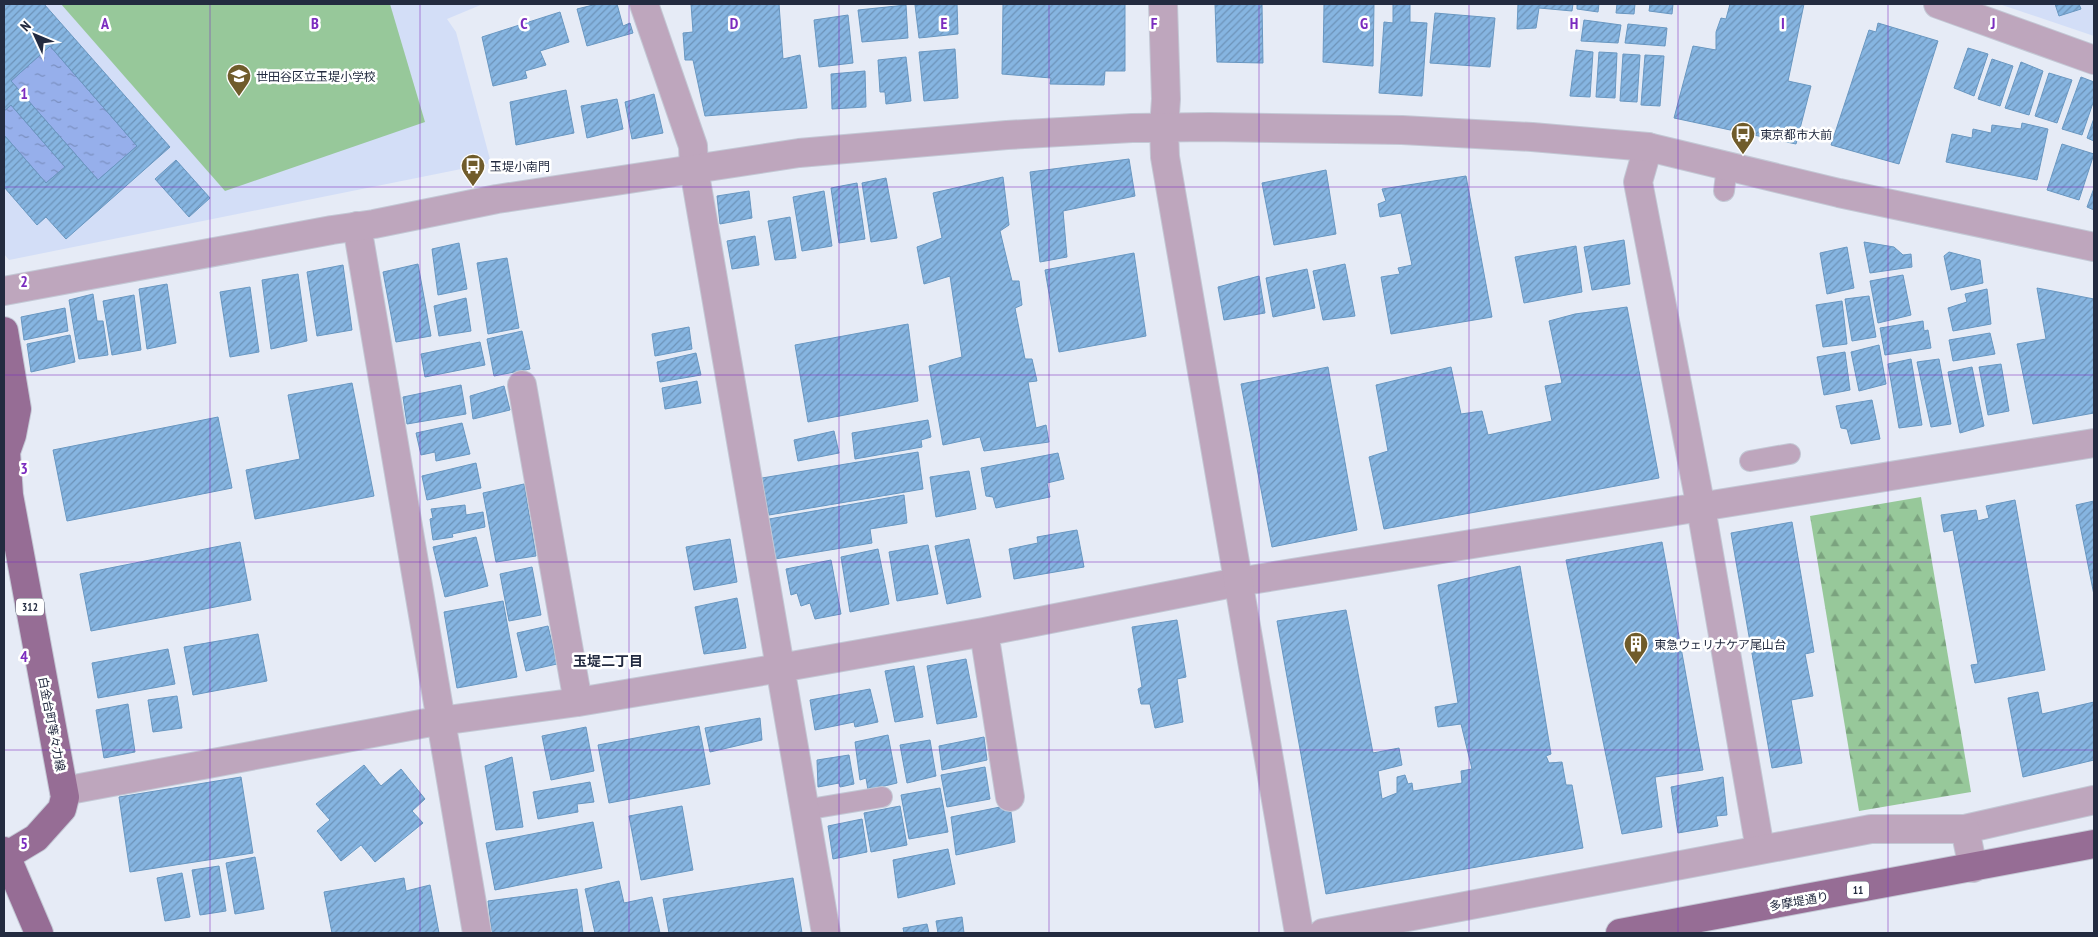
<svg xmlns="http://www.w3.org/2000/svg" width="2098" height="937" font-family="'PT Sans Narrow','Noto Sans JP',sans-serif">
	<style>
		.built { fill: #d3def7 }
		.grass { fill: #97c89a }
		.forest { fill: url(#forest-firs) }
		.water { fill: url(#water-ripples); stroke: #7487b8 }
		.building { fill: url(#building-hatch); stroke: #6997c1; fill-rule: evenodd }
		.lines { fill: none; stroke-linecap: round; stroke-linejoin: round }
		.service-casing { stroke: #c3c8d5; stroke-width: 22 }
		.minor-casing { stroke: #c3c8d5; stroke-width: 30 }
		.tertiary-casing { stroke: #c3c8d5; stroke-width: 30 }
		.primary-casing { stroke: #c3c8d5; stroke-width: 30 }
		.service { stroke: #bea6bd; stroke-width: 20 }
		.minor { stroke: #bea6bd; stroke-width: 28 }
		.tertiary { stroke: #bea6bd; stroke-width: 28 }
		.primary { stroke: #966d95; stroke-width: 28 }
		.grid { fill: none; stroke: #7b2cbf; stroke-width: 1; stroke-opacity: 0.55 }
		.labels { text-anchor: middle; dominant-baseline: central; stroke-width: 5; stroke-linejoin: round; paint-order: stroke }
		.shield { fill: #fff; stroke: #656b79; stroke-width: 1 }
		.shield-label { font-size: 11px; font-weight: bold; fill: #232b40 }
		.poi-label { font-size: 12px; fill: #232b40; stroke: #fff; text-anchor: start }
		.street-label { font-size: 12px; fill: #232b40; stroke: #fff }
		.neighbourhood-label { font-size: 14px; font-weight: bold; fill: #232b40; stroke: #fff }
		.grid-label { font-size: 16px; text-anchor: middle; font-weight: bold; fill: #7b2cbf; stroke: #fff; stroke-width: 5; stroke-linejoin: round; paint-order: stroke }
	</style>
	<defs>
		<pattern id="forest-firs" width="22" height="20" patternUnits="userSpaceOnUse" patternTransform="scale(1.25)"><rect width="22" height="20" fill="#97c89a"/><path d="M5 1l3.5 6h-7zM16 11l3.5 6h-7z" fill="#7ba37f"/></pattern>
		<pattern id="water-ripples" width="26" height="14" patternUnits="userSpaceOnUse" patternTransform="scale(1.25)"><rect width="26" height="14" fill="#96afeb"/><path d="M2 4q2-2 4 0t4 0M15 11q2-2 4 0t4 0" fill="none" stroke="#7a8fc0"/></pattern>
		<pattern id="building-hatch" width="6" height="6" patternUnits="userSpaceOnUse" patternTransform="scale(1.25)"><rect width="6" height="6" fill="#86b5e1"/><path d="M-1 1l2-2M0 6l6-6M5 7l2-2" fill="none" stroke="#6d93b8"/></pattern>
	</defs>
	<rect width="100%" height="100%" fill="#e6ebf6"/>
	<path class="built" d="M4,4H483L447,19L456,32L491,163L9,260L4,254Z
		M1999,4H2094V36Z"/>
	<path class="grass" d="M61,4H390L425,122L225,191Z"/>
	<path class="forest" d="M1921,497L1971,792L1859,811L1810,516Z"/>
	<path class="water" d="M50,46L137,146L98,180L11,81Z
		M11,105L65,167L46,183L4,135V111Z"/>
	<path class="building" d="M4,4H44L170,147L66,239L46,217L37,225L4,187V135L46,183L65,167L11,105L4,111ZM50,46L137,146L98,180L11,81Z
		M597,4H617L623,26L630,23L633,33L587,46L577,9Z
		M691,4H779L783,59L800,55L807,108L705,116L693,60H685L683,33L693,32Z
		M932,4H957L958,34L919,38L915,5Z
		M1003,4H1125V71H1105L1104,85L1050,84L1051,78L1002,74Z
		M1215,4H1262L1263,63L1217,62Z
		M1324,4H1374L1373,66L1323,62Z
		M1393,4H1410V22L1427,23L1422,96L1379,93L1384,22L1393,23Z
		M1518,4H1573L1572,11L1539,8L1536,28L1517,29Z
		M1577,4H1599L1598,12L1577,9Z
		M1617,4H1635L1634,14L1616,13Z
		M1650,4H1673L1672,14L1649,11Z
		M1730,4H1804L1788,81L1811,86L1796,144L1674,118L1693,46L1716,50V32L1721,18L1726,19Z
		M2055,4H2079L2081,9L2059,16Z
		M906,5L908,38L862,42L858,10Z
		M560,12L569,42L540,51L546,65L525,71L527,78L493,86L482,37Z
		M1435,13L1495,18L1490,67L1430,63Z
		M848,15L853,63L819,67L814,20Z
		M1584,20L1621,25L1618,43L1581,41Z
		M1878,23L1938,41L1899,164L1831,145L1869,30L1876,32Z
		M1628,24L1667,28L1665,46L1625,43Z
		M1968,48L1988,54L1974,96L1954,88Z
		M955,49L958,98L924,101L919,52Z
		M1576,50L1593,52L1590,97L1570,96Z
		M1599,52L1617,53L1615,98L1596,97Z
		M1623,54L1640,55L1637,102L1620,101Z
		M1645,55L1664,56L1660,106L1641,105Z
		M906,57L911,101L886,104L885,92H880L878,60Z
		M1992,59L2013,66L2000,106L1978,99Z
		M2021,62L2043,71L2029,115L2005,108Z
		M865,71L866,107L832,109L831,74Z
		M2049,73L2072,80L2057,123L2035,116Z
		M2081,77L2094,82V100L2082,135L2062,129Z
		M566,90L574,133L516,145L510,102Z
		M654,94L663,133L632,139L625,102Z
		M617,99L623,129L587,138L581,106Z
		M2094,118V141L2087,138Z
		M2022,123L2048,129L2037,180L1946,162L1952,134L1972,138L1973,129L1991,133L1992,125L2021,129Z
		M2062,144L2094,154L2079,200L2047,190Z
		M1129,159L1135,196L1063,211L1067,257L1040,262L1030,172Z
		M176,160L210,198L189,217L155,179Z
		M1326,170L1336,234L1274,245L1262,183Z
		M1466,176L1492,317L1391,334L1381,277L1400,274L1398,268L1412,265L1401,213L1380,217L1378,204L1386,201L1382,189Z
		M1003,177L1009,225L1000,231L1012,281H1019L1022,305L1015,308L1025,359H1032L1037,381L1028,382L1036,428L1046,425L1049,442L984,451L980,437L943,445L929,366L962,357L950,276L924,284L917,247L942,238L933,193Z
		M886,178L897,238L871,242L862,183Z
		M857,183L865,239L839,243L831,188Z
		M2094,188V210L2087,207Z
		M749,191L752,218L720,224L717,196Z
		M824,191L832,246L802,251L793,197Z
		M790,217L796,258L775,260L768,221Z
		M755,236L759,265L732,269L727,241Z
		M1624,240L1630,284L1592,290L1584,247Z
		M1864,242L1894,247L1903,255L1911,254L1912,267L1870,273Z
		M459,243L467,289L438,295L432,249Z
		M1576,246L1582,292L1524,303L1515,257Z
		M1847,247L1854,288L1827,294L1820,253Z
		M1949,252L1980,260L1983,283L1951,290L1944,256Z
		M1134,253L1146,336L1059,352L1045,270Z
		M507,258L519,328L488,334L477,263Z
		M418,264L431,336L396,342L383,272Z
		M1345,264L1355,316L1323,320L1313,271Z
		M343,265L352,330L317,336L307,272Z
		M1307,269L1315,308L1273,317L1266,278Z
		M298,274L307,341L271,349L262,280Z
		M1903,275L1911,315L1878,323L1870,281Z
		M1259,276L1265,313L1224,320L1218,287Z
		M167,284L176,343L147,349L139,289Z
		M250,287L259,352L230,357L220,292Z
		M2037,288L2094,299V413L2033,424L2017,344L2046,339Z
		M1987,289L1991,324L1953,331L1948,308L1967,302L1965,294Z
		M93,294L97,321H103L108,355L79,359L69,300Z
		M134,295L141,350L112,355L103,301Z
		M1869,296L1876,337L1852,341L1845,299Z
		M466,298L471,331L439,336L434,306Z
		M1842,301L1847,344L1823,347L1816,305Z
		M1627,307L1659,478L1384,529L1369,457L1388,451L1376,385L1451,367L1461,414L1482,411L1488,435L1552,421L1545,386L1562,383L1549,321L1575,314Z
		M65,308L68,331L24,340L21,317Z
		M1923,321L1924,331L1928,330L1931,348L1885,355L1880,328Z
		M908,324L918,401L808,422L795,345Z
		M689,327L692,349L655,356L652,334Z
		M522,331L530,369L494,376L487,339Z
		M1990,333L1995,354L1953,361L1949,340Z
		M70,335L75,362L31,372L27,344Z
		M480,342L485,365L425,377L421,354Z
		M1879,345L1886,384L1859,391L1851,352Z
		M1845,352L1850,390L1824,395L1817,357Z
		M696,353L701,375L660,382L657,362Z
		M1911,359L1922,425L1899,428L1888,364Z
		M1939,359L1951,424L1931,427L1917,362Z
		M2001,364L2009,411L1988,415L1979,367Z
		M1328,367L1357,530L1272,547L1241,384Z
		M1972,367L1984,426L1960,433L1948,372Z
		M697,381L701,403L665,409L662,388Z
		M352,383L374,496L255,519L246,470L300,459L288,395Z
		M461,385L466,414L407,424L403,397Z
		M504,386L510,410L473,419L470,396Z
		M1872,400L1880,439L1851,444L1847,429L1841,428L1836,406Z
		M218,417L232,488L67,521L53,450Z
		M928,420L931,437L921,440L922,447L855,459L852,433Z
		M462,423L470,454L436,461L435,452L421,455L416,433Z
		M834,431L839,453L798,461L794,440Z
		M918,452L923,489L769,515L762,478Z
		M1058,453L1064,479L1047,483L1050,497L996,508L993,497L986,496L981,468Z
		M476,463L481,488L427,500L422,476Z
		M969,471L976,509L936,517L930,477Z
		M524,484L536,556L496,562L483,493Z
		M904,495L907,523L870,529L872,543L775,559L769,519Z
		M2015,500L2045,670L1975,683L1971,665L1978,664L1953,530L1944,532L1941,515L1976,510L1978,521L1989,518L1986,506Z
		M2094,501V595L2076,505Z
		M465,505L466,515L483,512L485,527L452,534L453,537L433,540L430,519L433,518L431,509Z
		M1792,522L1814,652L1805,654L1813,696L1791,700L1802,763L1772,768L1731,533Z
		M1077,530L1084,567L1014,579L1009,549L1038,543L1037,537Z
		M476,537L488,586L445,597L433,547Z
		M730,539L737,582L694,590L686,547Z
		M969,539L981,597L947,604L935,546Z
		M240,542L251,600L91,631L80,574Z
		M1662,542L1703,770L1655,777L1662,827L1622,834L1566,560Z
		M928,545L938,594L897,601L889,552Z
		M878,549L889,604L850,612L841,557Z
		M831,560L841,614L815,619L810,603L801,606L797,593L791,595L786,569Z
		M1520,566L1551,754L1546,756L1549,763L1562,762L1566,785H1572L1583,848L1326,894L1277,621L1346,610L1373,753L1399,748L1402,765L1378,771L1382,799L1397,793V777L1405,775L1408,784L1412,783L1413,791L1462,783L1461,771L1472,769L1461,724L1438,727L1435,707L1458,703L1438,585Z
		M532,567L541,615L509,621L500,574Z
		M737,598L746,648L704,654L695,607Z
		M503,601L517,677L457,688L444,612Z
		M1177,620L1186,677L1177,679L1183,722L1155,728L1150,704H1141L1138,689L1142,687L1132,627Z
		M548,626L557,664L526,671L517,633Z
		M258,634L267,681L193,695L184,647Z
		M168,649L175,684L98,698L92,663Z
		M966,659L977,717L937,724L927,666Z
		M914,666L923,717L895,722L885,671Z
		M870,689L878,722L855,727L854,722L815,730L810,700Z
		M2038,692L2042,714L2094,702V760L2023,777L2008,698Z
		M177,696L182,728L153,732L148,700Z
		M128,704L135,752L104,758L96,710Z
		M760,718L762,740L710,752L705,728Z
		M699,726L710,784L609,803L598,745Z
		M586,727L594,771L551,780L542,736Z
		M888,735L897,783L868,790L866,778L860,780L855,742Z
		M984,737L987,760L942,770L939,746Z
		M930,740L936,776L907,783L900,745Z
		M849,755L854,784L840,787L839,783L818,787L817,760Z
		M512,757L523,827L496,830L485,766Z
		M364,765L381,786L401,769L425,799L412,811L423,823L375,862L361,845L341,861L317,831L330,820L316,804Z
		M985,767L990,799L947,807L941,775Z
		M241,777L253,853L130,872L119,797Z
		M1723,777L1727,815L1716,816L1718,826L1678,833L1671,787Z
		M590,782L594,802L577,804L578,812L538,819L533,792Z
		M940,788L948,832L909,839L901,795Z
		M1010,805L1015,842L956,855L951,817Z
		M682,806L693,870L641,880L629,816Z
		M900,806L907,845L871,852L864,813Z
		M862,819L867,852L833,859L828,826Z
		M593,822L602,868L495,890L486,843Z
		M948,849L955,884L898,898L893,860Z
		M255,857L264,909L235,914L226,863Z
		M219,866L226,911L200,915L192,870Z
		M182,873L190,917L165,921L157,878Z
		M404,878L406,891L430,885L439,933H332L324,892Z
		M793,878L802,933H669L663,899Z
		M619,881L624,903L652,897L660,933H595L585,889Z
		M577,889L583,933H492L488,901Z
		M962,917L964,933H938L936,921Z
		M927,924L929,933H904L903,928Z"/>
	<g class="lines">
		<defs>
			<path id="service" d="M1724,191L1727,166
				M1750,461L1790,454
				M804,810L882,797"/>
			<path id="minor" d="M644,4L693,146L694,169L826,933
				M1163,4L1166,99L1164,128
				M1938,4L2094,60
				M1648,147L1638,182L1701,508L1760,849
				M357,226L477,933
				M522,385L578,702
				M984,632L1010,797
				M64,791L426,723L578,702L780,668L984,632L1238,582L2094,443
				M1965,829L2094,800"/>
			<path id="tertiary" d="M1164,128L1165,157L1299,933
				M4,291L332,230L374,224L497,199L799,153L1007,135L1132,128L1209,127L1402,130L1532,137L1648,147L1839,193L2094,247
				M1323,933L1871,829H1965L1973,868"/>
			<path id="primary" d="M4,331L17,409L12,435L6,452L9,495L65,797L62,809L36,838L6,856
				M4,851L39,933
				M1620,933L2094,844"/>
		</defs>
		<use href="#service" class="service-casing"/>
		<use href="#minor" class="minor-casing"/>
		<use href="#tertiary" class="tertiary-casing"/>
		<use href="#primary" class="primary-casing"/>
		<use href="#service" class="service"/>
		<use href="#minor" class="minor"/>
		<use href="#tertiary" class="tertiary"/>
		<use href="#primary" class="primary"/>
	</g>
	<path class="grid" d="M210,4V933M420,4V933M629,4V933M839,4V933M1049,4V933M1259,4V933M1469,4V933M1678,4V933M1888,4V933M4,187H2094M4,375H2094M4,562H2094M4,750H2094"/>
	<defs>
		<symbol id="school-pin" viewBox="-11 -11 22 30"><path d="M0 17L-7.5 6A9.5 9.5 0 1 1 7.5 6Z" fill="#705c2b" stroke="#fff"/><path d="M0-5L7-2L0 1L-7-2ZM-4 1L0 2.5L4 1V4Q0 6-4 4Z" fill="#fff"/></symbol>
		<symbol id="bus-pin" viewBox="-11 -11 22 30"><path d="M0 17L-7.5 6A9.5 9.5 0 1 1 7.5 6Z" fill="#705c2b" stroke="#fff"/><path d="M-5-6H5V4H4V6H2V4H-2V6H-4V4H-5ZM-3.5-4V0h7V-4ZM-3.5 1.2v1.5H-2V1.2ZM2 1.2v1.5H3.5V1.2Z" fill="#fff"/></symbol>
		<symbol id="building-pin" viewBox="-11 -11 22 30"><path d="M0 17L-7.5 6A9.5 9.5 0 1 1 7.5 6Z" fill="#705c2b" stroke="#fff"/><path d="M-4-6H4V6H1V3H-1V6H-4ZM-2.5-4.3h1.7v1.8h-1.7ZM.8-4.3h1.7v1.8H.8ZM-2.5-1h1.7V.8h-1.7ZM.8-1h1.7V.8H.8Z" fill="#fff"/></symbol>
	</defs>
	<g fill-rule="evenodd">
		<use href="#school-pin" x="225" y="62" width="28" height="38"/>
		<use href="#bus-pin" x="1729" y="120" width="28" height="38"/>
		<use href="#bus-pin" x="459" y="152" width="28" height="38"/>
		<use href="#building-pin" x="1622" y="630" width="28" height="38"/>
	</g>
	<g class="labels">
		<g class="shield">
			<rect x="16" y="598.5" width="28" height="17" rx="4"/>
			<rect x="1847" y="881.5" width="22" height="17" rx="4"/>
		</g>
		<g class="shield-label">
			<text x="30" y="607">312</text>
			<text x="1858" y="890">11</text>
		</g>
		<g class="poi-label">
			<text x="256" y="76">世田谷区立玉堤小学校</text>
			<text x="1760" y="134">東京都市大前</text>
			<text x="490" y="166">玉堤小南門</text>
			<text x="1654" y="644">東急ウェリナケア尾山台</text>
		</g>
		<g class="street-label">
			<text transform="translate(52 724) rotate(79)">白金台町等々力線</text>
			<text transform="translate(1799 901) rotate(-10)">多摩堤通り</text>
		</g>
		<g class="neighbourhood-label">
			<text x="608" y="661">玉堤二丁目</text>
		</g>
	</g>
	<g class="grid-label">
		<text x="105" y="29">A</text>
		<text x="315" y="29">B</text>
		<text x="524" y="29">C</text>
		<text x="734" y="29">D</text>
		<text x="944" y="29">E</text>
		<text x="1154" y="29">F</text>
		<text x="1364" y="29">G</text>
		<text x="1574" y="29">H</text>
		<text x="1783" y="29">I</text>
		<text x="1993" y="29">J</text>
		<text x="24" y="99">1</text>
		<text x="24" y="287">2</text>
		<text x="24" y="474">3</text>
		<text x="24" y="662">4</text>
		<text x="24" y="849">5</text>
	</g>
	<rect width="2098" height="937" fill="none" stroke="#232b40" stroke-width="10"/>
	<g transform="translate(35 35) rotate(314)" stroke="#ffffff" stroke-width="4" paint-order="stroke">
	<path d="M0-4L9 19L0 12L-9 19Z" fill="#232b40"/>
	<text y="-8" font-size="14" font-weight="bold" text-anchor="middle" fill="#232b40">N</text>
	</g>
</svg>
